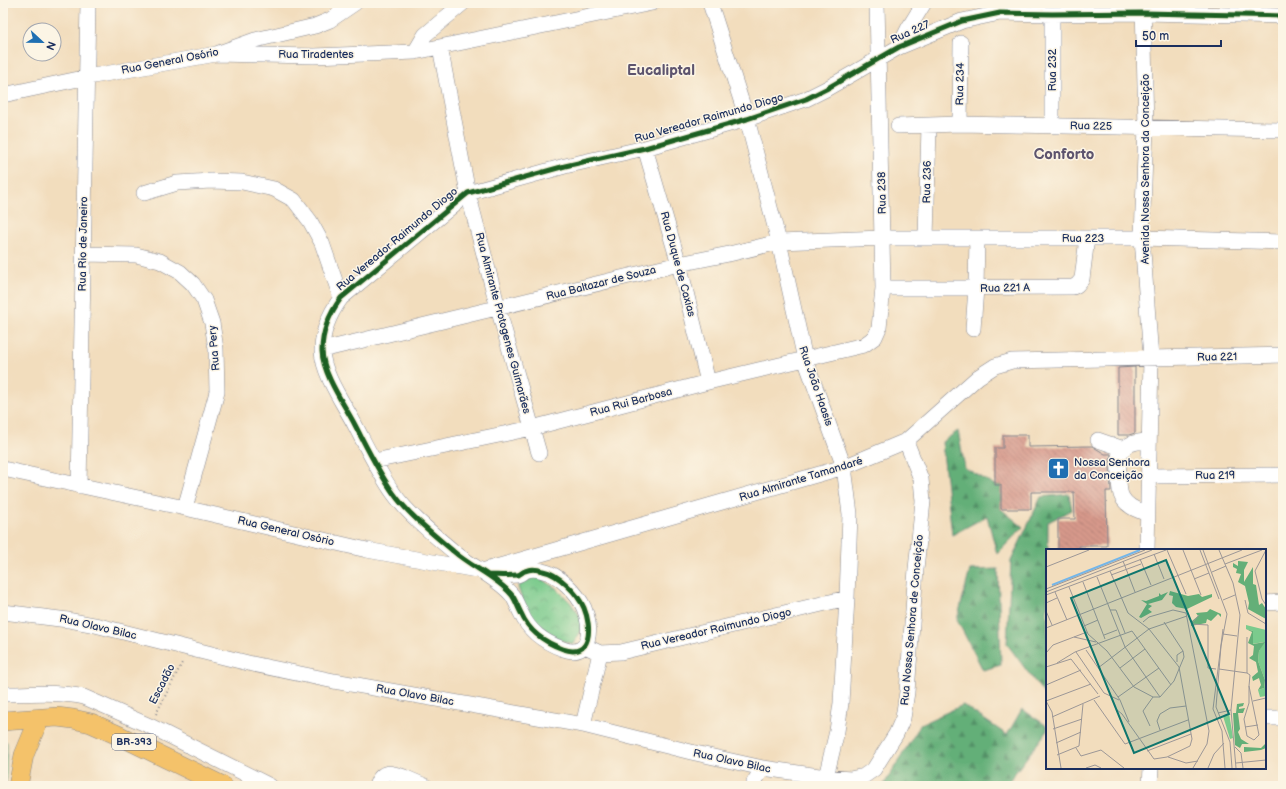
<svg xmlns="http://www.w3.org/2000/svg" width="1286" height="789" font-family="'Balsamiq Sans',sans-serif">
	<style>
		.forest { fill: url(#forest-firs); stroke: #406f6b }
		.park { fill: url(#park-crowns); stroke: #4b7d76 }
		.building { fill: url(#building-back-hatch) }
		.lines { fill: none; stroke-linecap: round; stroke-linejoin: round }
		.minor-casing { stroke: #86868e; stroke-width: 16 }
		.major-casing { stroke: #86868e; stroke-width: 20 }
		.path { stroke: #86868e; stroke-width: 2; stroke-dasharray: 1 3; stroke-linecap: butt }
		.minor { stroke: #fff; stroke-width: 15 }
		.major { stroke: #f4c26a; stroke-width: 19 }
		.cycleway-casing { stroke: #fcf5e5; stroke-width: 8 }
		.cycleway { stroke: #1b5e20; stroke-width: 5 }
		.labels { text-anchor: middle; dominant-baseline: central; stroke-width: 3; stroke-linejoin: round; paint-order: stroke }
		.shield { fill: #fcf5e5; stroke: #5e6a86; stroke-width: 1 }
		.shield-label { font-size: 10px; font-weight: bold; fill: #1b2f5e }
		.street-label { font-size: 11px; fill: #1b2f5e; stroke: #fcf5e5 }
		.poi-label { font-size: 11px; fill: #1b2f5e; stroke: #fcf5e5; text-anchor: start }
		.district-label { font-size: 15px; font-weight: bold; fill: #5d546e; stroke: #fcf5e5 }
		.inset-river { fill: none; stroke: #74b6e9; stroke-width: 2 }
		.inset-road { fill: none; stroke: #9c9797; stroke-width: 1 }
		.view { fill: #0f766e; fill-opacity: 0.15; stroke: #0f766e; stroke-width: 2 }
		.inset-edge { fill: none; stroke: #1b2f5e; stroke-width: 2 }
	</style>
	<defs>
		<pattern id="forest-firs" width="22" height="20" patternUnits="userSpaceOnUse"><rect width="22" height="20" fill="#64af78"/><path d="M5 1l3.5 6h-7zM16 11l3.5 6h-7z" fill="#528f66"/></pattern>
		<pattern id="park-crowns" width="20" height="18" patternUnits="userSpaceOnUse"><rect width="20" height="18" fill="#7bcb8d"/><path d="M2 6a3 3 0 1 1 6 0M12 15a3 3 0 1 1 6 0" fill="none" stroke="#64a576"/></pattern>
		<pattern id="building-back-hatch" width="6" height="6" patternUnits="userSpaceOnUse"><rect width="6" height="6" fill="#d7998b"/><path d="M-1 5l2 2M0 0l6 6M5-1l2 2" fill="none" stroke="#ae7d75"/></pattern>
	</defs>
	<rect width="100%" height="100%" fill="#fcf5e5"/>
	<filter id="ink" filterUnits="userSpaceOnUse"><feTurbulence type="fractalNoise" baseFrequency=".025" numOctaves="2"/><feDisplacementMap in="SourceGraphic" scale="8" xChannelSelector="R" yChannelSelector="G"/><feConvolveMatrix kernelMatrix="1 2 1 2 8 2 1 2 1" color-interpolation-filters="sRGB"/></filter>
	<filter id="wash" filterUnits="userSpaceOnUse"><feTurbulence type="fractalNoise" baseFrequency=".012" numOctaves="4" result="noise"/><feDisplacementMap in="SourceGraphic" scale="16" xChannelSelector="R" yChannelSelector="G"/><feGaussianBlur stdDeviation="0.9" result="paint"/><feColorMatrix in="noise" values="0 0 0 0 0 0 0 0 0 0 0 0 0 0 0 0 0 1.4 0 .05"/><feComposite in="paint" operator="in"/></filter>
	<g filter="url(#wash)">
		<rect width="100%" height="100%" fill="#f2ddbd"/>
		<path class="forest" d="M958,431L965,468L995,485H1001V509L1023,527L997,554L987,516L952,535L942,442Z
			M1069,494L1072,510L1048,522L1047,698L1007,644L1011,561L1041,497Z
			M998,569L1001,665L983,670L957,620L970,570Z
			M963,705L1007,735L1022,709L1047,726V731L1005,786H883L921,724Z"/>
		<path class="park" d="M528,573L540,578L556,588L570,602L582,619L581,631L573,644L550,637L528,618L518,587Z
			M3,742H7L6,786H3Z"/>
		<g id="blocks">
			<path class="building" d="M1135,367V433L1129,435H1118V368Z
				M1003,435H1028V447L1092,446L1105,454H1111L1110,464L1111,491H1106L1107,546H1079V550H1058V519H1075L1074,492H1031V509H1001V485H995V448H1003Z"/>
		</g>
	</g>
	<g filter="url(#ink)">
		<use href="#blocks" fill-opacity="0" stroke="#86868e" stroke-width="1"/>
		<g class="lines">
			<defs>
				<path id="minor" d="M710,3L747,119L779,242L805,359L844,467L850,514L847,598L841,703L837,731L826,777
					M1143,4L1146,127L1142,238L1151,358L1147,550
					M440,47L468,193L498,308L539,453
					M899,47L908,29L924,3
					M415,52L425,35L463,3
					M216,54L314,56L415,52L652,3
					M3,95L88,77L216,54L255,40L315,26L330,20L355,3
					M960,124L961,43
					M1052,125V14
					M898,126L960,124L1283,130
					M645,148L679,264L708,382
					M144,193L177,183L211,181L242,182L274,189L294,200L310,221L322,243L341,298
					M926,238L929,126
					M83,254L136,255L160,261L180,272L193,284L204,300L212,323L216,349L217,392L185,508
					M883,288L1073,287L1077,285L1082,279L1087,238
					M973,329L976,288L977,238
					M322,350L679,264L729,254L779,242L882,238H1142L1283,242
					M1098,440L1124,449
					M374,461L532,428L708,382L864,345L875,337L879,328L883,288L877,3
					M3,469L185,508L367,550L482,571L844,467L906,441L978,377L995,366L1012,361L1283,355
					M1148,476L1283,475
					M79,486L88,3
					M1147,514C1138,510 1127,507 1122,497C1119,492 1119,482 1119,476C1119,470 1118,463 1119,457C1122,444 1137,441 1149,441
					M488,575C497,575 508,576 517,575C520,575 522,572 525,571C531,568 537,569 543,571C559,574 578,594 584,608C592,627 592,659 563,649C544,642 529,632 521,613C518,608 515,598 511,594C495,576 471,567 453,551C434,535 408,514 394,494C379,473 367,448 355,425C344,404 323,375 322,351C322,331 330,313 341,298L468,193L565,166L645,148L747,119L806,99L826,89L899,47L962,21L1000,13L1052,14L1143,13L1283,16
					M1265,603L1283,602
					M3,612L68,620L95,625L248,663L334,681L583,725L691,752L763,768L826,777L850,779L864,776L874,769L896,734L903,718L907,692L916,569L923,501L921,479L906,441
					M585,646L600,653L621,652L847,598
					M3,694C30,694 58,691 84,697L150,726L270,786
					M1265,718H1283
					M583,725L600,653
					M376,786C382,769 390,772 404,777C411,780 418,783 425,786
					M756,786L754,782L763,768
					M1150,786L1151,768"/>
				<path id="major" d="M3,721L57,717L73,719L91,723L120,736L223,786
					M18,786L24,755L39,719"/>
			</defs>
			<use href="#minor" class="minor-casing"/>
			<use href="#major" class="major-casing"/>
			<path class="path" d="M156,714L183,661"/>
			<use href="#minor" class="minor"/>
			<use href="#major" class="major"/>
			<defs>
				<path id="cycleway" d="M488,575C497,575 508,576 517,575C520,575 522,572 525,571C531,568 537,569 543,571C559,574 578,594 584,608C592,627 592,659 563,649C544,642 529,632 521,613C518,608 515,598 511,594C495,576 471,567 453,551C434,535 408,514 394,494C379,473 367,448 355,425C344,404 323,375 322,351C322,331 330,313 341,298L468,193L565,166L645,148L747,119L806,99L826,89L899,47L962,21L1000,13L1052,14L1143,13L1283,16"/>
			</defs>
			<use href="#cycleway" class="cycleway-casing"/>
			<use href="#cycleway" class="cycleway"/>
		</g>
	</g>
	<defs>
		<symbol id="church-square" viewBox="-11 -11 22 22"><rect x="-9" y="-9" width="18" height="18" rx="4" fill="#1f6fb2" stroke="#fcf5e5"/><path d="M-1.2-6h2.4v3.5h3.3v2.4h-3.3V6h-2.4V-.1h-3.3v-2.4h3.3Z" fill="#fff"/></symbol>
	</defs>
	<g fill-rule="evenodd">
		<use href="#church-square" x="1046" y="456" width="25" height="25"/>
	</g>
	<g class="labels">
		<rect class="shield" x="112" y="734" width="44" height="16" rx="3"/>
		<g class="shield-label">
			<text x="134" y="742">BR-393</text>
		</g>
		<g class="street-label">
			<text transform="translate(910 32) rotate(-24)">Rua 227</text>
			<text x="316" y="54">Rua Tiradentes</text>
			<text transform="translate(170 61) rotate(-11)">Rua General Osório</text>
			<text transform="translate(1052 70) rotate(-90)">Rua 232</text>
			<text transform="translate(960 84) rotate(-89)">Rua 234</text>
			<text transform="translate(709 118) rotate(-16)">Rua Vereador Raimundo Diogo</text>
			<text transform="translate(1091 126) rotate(1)">Rua 225</text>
			<text transform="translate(1145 169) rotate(-90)">Avenida Nossa Senhora da Conceição</text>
			<text transform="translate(927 182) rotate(-89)">Rua 236</text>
			<text transform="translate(882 193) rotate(-91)">Rua 238</text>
			<text x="1083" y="238">Rua 223</text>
			<text transform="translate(397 239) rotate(-40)">Rua Vereador Raimundo Diogo</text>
			<text transform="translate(83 244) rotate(-89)">Rua Rio de Janeiro</text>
			<text transform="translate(678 264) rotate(75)">Rua Duque de Caxias</text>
			<text transform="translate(601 283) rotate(-14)">Rua Baltazar de Souza</text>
			<text transform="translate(1005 288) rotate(-1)">Rua 221 A</text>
			<text transform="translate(503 323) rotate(75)">Rua Almirante Protogenes Guimarães</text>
			<text transform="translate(214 348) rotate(-95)">Rua Pery</text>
			<text transform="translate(1217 357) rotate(-1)">Rua 221</text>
			<text transform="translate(816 386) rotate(71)">Rua João Haasis</text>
			<text transform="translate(631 402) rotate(-15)">Rua Rui Barbosa</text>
			<text x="1215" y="475">Rua 219</text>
			<text transform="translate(801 479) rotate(-17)">Rua Almirante Tamandaré</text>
			<text transform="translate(286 531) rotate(13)">Rua General Osório</text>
			<text transform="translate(912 620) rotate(-85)">Rua Nossa Senhora de Conceição</text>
			<text transform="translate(98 627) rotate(13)">Rua Olavo Bilac</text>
			<text transform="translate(716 629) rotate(-13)">Rua Vereador Raimundo Diogo</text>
			<text transform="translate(162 684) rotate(-63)">Escadão</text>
			<text transform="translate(415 695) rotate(10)">Rua Olavo Bilac</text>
			<text transform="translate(732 761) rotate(12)">Rua Olavo Bilac</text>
		</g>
		<g class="poi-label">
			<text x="1074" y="462">Nossa Senhora<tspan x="1074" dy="13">da Conceição</tspan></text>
		</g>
		<g class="district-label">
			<text x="661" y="70">Eucaliptal</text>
			<text x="1064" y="154">Conforto</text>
		</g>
	</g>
	<g transform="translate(1046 549)">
		<rect width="220" height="220" fill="#f2ddbd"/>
		<path d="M200,76L220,81V147L214,148L212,141L218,139L219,131L212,112L213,102L218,93L206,95L207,82L200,80Z" fill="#7bcb8d"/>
		<path d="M192,12L202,13L198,21V33L207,18V35L210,36L213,56L216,54L220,60V70L202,60L203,54L199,37L192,33L195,25L190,24L191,20L187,18V14L192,17ZM124,42L142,47L153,45L156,48L166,45V48L141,60L130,58L126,54L127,47L123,46ZM122,43L116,51L102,55L106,57L102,60L106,63L95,69L93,68L101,55L95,51L100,52L113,47V44L115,46ZM164,60L175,65V68L172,65L165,72L161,70L160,74L145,77L146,72L152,67L150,64L161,63ZM200,80L207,82V95L219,93L213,102L212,112L219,131L218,139L212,141L215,136L213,129L207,132L206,128L212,123L210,113L203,109L207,106L208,97L202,94L206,83ZM198,154L197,157L193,158V160L199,159L197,164H192L194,180L192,183L195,190L203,195H196L194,199L189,196L187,164H190L191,155ZM220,194V199L215,201L198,203V198L215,199Z" fill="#64af78"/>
		<path d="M183,164L187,189L184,190L177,167Z" fill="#7bcb8d"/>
		<path class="inset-river" d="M6,36L94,1"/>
		<path class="inset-road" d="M121,1L140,45M137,1L155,46M154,1L173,50M157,1L181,65L175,97L170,158L184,193L186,219M173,1L187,34L194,66L185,161L190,219M220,1L209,22L216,50L220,56M108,5L118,30M94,10L105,36M77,12L89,43M179,15L216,1M0,18L43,1M64,22L82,64L103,80L133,118L146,190L144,197L121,208L108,210L76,165L70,160M166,23L180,17M65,26L95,15M51,28L79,98L114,148M148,30L163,24M37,33L59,90M23,38L42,85L61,102L88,138L107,148H114L128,132L138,108L137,102L131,106V113M0,40L99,1M0,43L106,1M9,43L21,71M0,46L120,1M177,51L189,46M199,51L202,64M0,54L11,49M64,61H70L79,84M0,62L6,76M202,64L220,75M97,73L103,68L127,61L140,64L163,182L161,195L147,219M118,73L137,102M145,75L162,76V119L170,120M145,75L153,66M38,77L52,71M0,79L196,1M177,80L167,160L176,182L179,219M177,85L191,87M58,86L71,81M28,88L50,93M201,88V124M40,101L74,151L83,173M30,103L58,144L73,151M0,104L7,96L41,83M11,114L29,103L86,82L125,136M0,118L25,110L52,145M52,119L103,80L141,67M74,119L99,100M173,120L201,124M201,124L204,126L203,137V154L198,170L201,187L208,191L213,186L203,137M0,136L35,121M72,148L113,119M48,151L79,195L142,171M0,152L6,163L15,219M0,152L45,135M207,152L220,149M172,164L185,161M6,168L54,147M104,177L97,162L107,148M199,178L212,176M7,180L36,170M114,181L111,172L114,165L124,159L140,157M10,194L35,183M189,198L195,204L197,219M30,199L35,207L55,201L78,219M101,202L145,185M11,206L33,197L37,155M122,208L140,214L152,212M190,214L220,211M40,219L49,216L55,219M162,219L168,205L178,194"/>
		<path class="view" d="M120,11L183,165L88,204L25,49Z"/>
		<rect width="220" height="220" class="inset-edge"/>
	</g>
	<rect width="1286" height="789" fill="none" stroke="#fcf5e5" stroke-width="16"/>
	<g transform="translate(42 42) rotate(112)"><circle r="19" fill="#fcf5e5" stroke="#a2a6af"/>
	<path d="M0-3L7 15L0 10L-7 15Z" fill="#1f6fb2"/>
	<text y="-6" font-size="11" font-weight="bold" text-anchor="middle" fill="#1b2f5e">N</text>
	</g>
	<path d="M1136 40v6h85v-6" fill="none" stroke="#1b2f5e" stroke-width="2"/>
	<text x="1142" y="40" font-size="12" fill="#1b2f5e" stroke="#fcf5e5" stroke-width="3" paint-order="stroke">50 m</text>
</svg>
